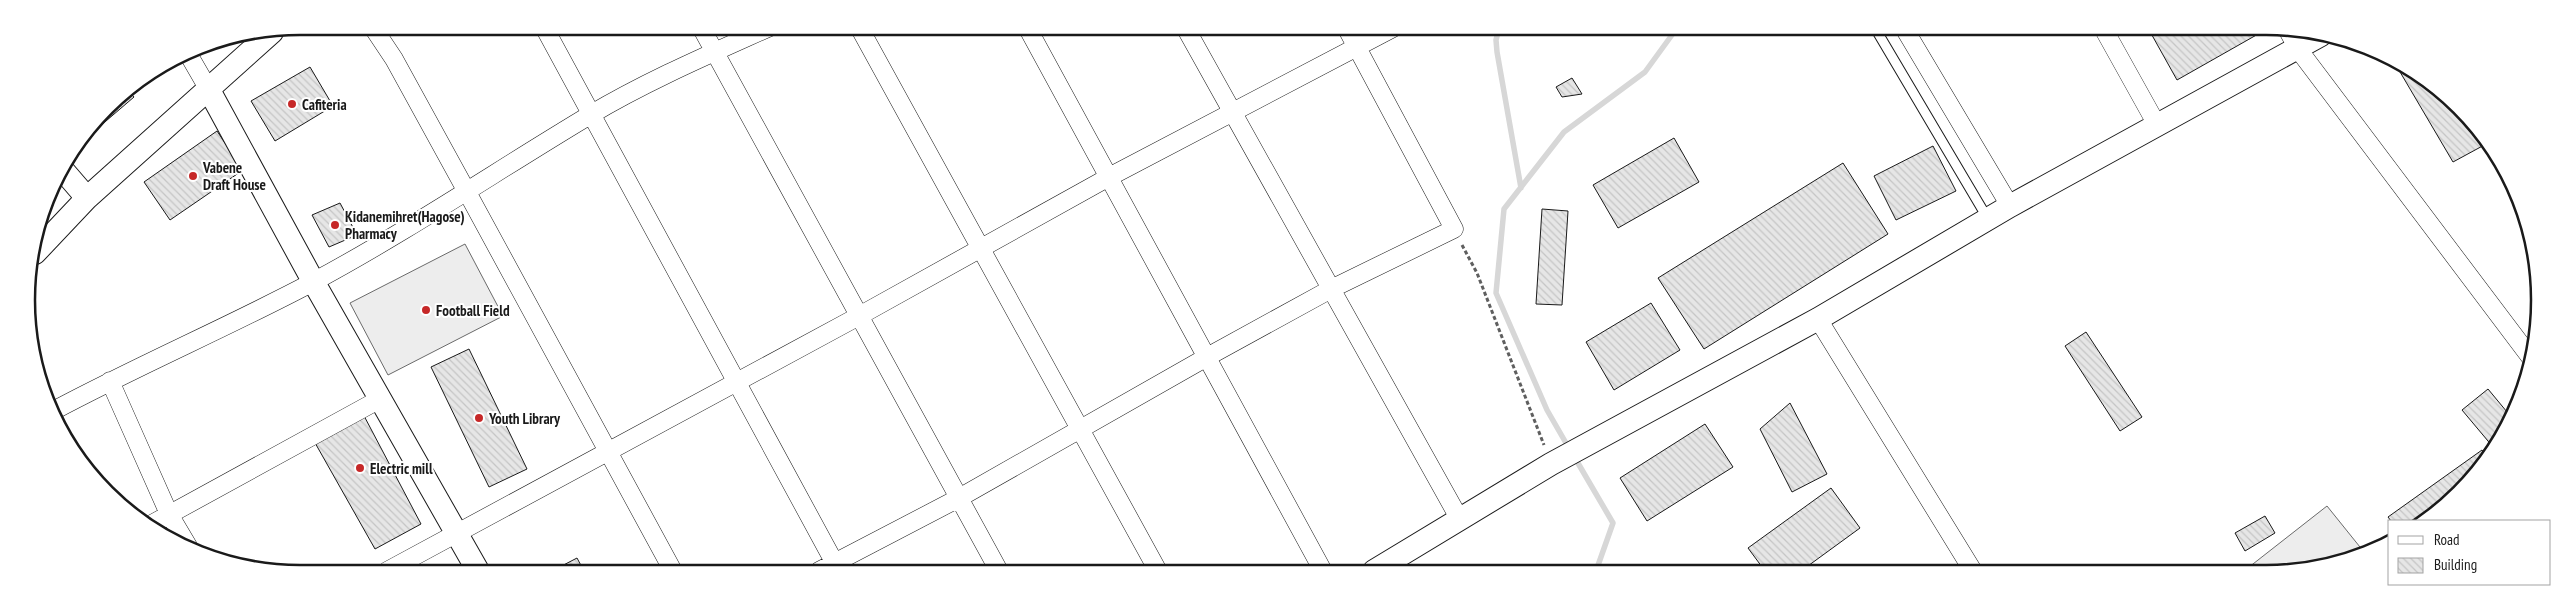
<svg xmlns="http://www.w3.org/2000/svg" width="2566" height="600" font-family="'PT Sans Narrow',sans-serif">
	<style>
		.pitch { fill: #ededed; stroke: #6a6a6a }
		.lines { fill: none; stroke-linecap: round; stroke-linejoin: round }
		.stream { stroke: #d7d7d7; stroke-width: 5.5 }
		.building { fill: url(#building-back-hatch); stroke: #1a1a1a }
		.service-casing { stroke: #1a1a1a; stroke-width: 11 }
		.minor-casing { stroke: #1a1a1a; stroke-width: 19 }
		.tertiary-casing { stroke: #1a1a1a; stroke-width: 24 }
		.path { stroke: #5f5f5f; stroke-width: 3; stroke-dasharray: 4 2.5; stroke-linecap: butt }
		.service { stroke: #fff; stroke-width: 9 }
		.minor { stroke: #fff; stroke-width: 18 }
		.tertiary { stroke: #fff; stroke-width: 22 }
		.poi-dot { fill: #c62828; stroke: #fff; stroke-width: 2 }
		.labels { text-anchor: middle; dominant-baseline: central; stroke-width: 4; stroke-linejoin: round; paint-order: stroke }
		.poi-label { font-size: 15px; font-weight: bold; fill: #1a1a1a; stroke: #fff; text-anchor: start }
		.rim { fill: none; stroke: #1a1a1a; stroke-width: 2.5 }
	</style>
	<defs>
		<pattern id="building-back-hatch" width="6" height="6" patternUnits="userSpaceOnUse" patternTransform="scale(1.25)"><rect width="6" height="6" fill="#e6e6e6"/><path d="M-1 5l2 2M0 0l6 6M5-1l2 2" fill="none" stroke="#c5c5c5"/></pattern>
	</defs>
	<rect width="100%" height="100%" fill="#fff"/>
	<path class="pitch" d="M465,244L503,316L388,375L350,303Z
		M2327,506L2364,552L2301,571H2244Z"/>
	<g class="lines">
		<path class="stream" d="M1499,28L1496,40L1497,52L1521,188
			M1570,450L1547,410L1496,293L1504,209L1564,132L1645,72L1677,28
			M1575,458L1613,523L1596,571"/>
	</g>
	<path class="building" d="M1581,28H1619L1618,34Z
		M2148,28L2267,29L2177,80Z
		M2393,60L2403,63L2483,134L2488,143L2453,162Z
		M310,67L333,106L275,141L251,101Z
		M1572,78L1582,94L1562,97L1556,87Z
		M127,89L134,97L92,133L119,94Z
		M217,131L243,170L170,220L144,182Z
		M1674,138L1699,182L1618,228L1593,185Z
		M1933,146L1956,191L1896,220L1874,176Z
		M1843,163L1888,234L1704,349L1658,278Z
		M340,203L357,235L329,247L312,215Z
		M1542,209L1568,211L1562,305L1536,304Z
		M1651,303L1680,350L1614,390L1586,342Z
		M2086,332L2142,417L2120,431L2065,346Z
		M469,349L527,469L489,487L431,367Z
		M2488,389L2512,418L2493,447L2462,410Z
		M1790,403L1827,474L1792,492L1760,429Z
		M362,412L421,524L375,549L314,441Z
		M1705,424L1733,467L1647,521L1620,478Z
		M2482,450L2486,456L2459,494L2421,521H2391L2388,517Z
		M1831,488L1860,528L1801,571H1765L1748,548Z
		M2265,516L2275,533L2245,551L2235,533Z
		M577,558L584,571H552Z"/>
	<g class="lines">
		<defs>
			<path id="service" d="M1875,28L1988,219"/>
			<path id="minor" d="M372,26L394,59L467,192L673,571
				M544,27L839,571
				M701,27L999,571
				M859,27L1158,571
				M1027,27L1323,571
				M1185,27L1459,518
				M1904,28L2010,206
				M2103,28L2157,125
				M2287,29L2298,49L2531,358
				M187,52L209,90
				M1818,319L1973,571
				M110,381L169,514L188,546
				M53,411C139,365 228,327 313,282C408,231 498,170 590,115C647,81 710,54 770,27
				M150,525L380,399
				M387,571L859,316L1109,177L1393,28
				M819,571L959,498L1207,357L1331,289L1454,229L1346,27"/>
			<path id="tertiary" d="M209,90L313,281L478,571
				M62,169L87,198
				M35,253L87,198L272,32
				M1374,571L1551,464L1818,319L2010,206L2321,35"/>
		</defs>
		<use href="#service" class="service-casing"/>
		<use href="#minor" class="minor-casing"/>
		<use href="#tertiary" class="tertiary-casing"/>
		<path class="path" d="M1462,245L1477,273L1544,445"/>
		<use href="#service" class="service"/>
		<use href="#minor" class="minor"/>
		<use href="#tertiary" class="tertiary"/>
	</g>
	<g class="poi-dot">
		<circle cx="292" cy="104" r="5"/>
		<circle cx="193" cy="176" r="5"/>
		<circle cx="335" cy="225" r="5"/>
		<circle cx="426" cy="310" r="5"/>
		<circle cx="479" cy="418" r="5"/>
		<circle cx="360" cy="468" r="5"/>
	</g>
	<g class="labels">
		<g class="poi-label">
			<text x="302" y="104">Cafiteria</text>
			<text x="203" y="167">Vabene<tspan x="203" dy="17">Draft House</tspan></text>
			<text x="345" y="216">Kidanemihret(Hagose)<tspan x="345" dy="17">Pharmacy</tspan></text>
			<text x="436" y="310">Football Field</text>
			<text x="489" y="418">Youth Library</text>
			<text x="370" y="468">Electric mill</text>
		</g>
	</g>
	<path d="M0 0H2566V600H0ZM300 35H2266A265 265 0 0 1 2531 300V300A265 265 0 0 1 2266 565H300A265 265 0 0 1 35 300V300A265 265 0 0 1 300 35Z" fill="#fff" fill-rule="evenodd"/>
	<path class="rim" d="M300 35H2266A265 265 0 0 1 2531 300V300A265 265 0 0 1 2266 565H300A265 265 0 0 1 35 300V300A265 265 0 0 1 300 35Z"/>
	<rect x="2388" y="520" width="162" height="65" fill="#ffffff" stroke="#a3a3a3"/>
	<rect x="2398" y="536" width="25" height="8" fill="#ffffff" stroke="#a3a3a3"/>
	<text x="2434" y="545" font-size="15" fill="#1a1a1a">Road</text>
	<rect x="2398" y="558" width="25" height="15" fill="url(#building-back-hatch)" stroke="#a3a3a3"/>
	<text x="2434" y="570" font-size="15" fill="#1a1a1a">Building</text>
</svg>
